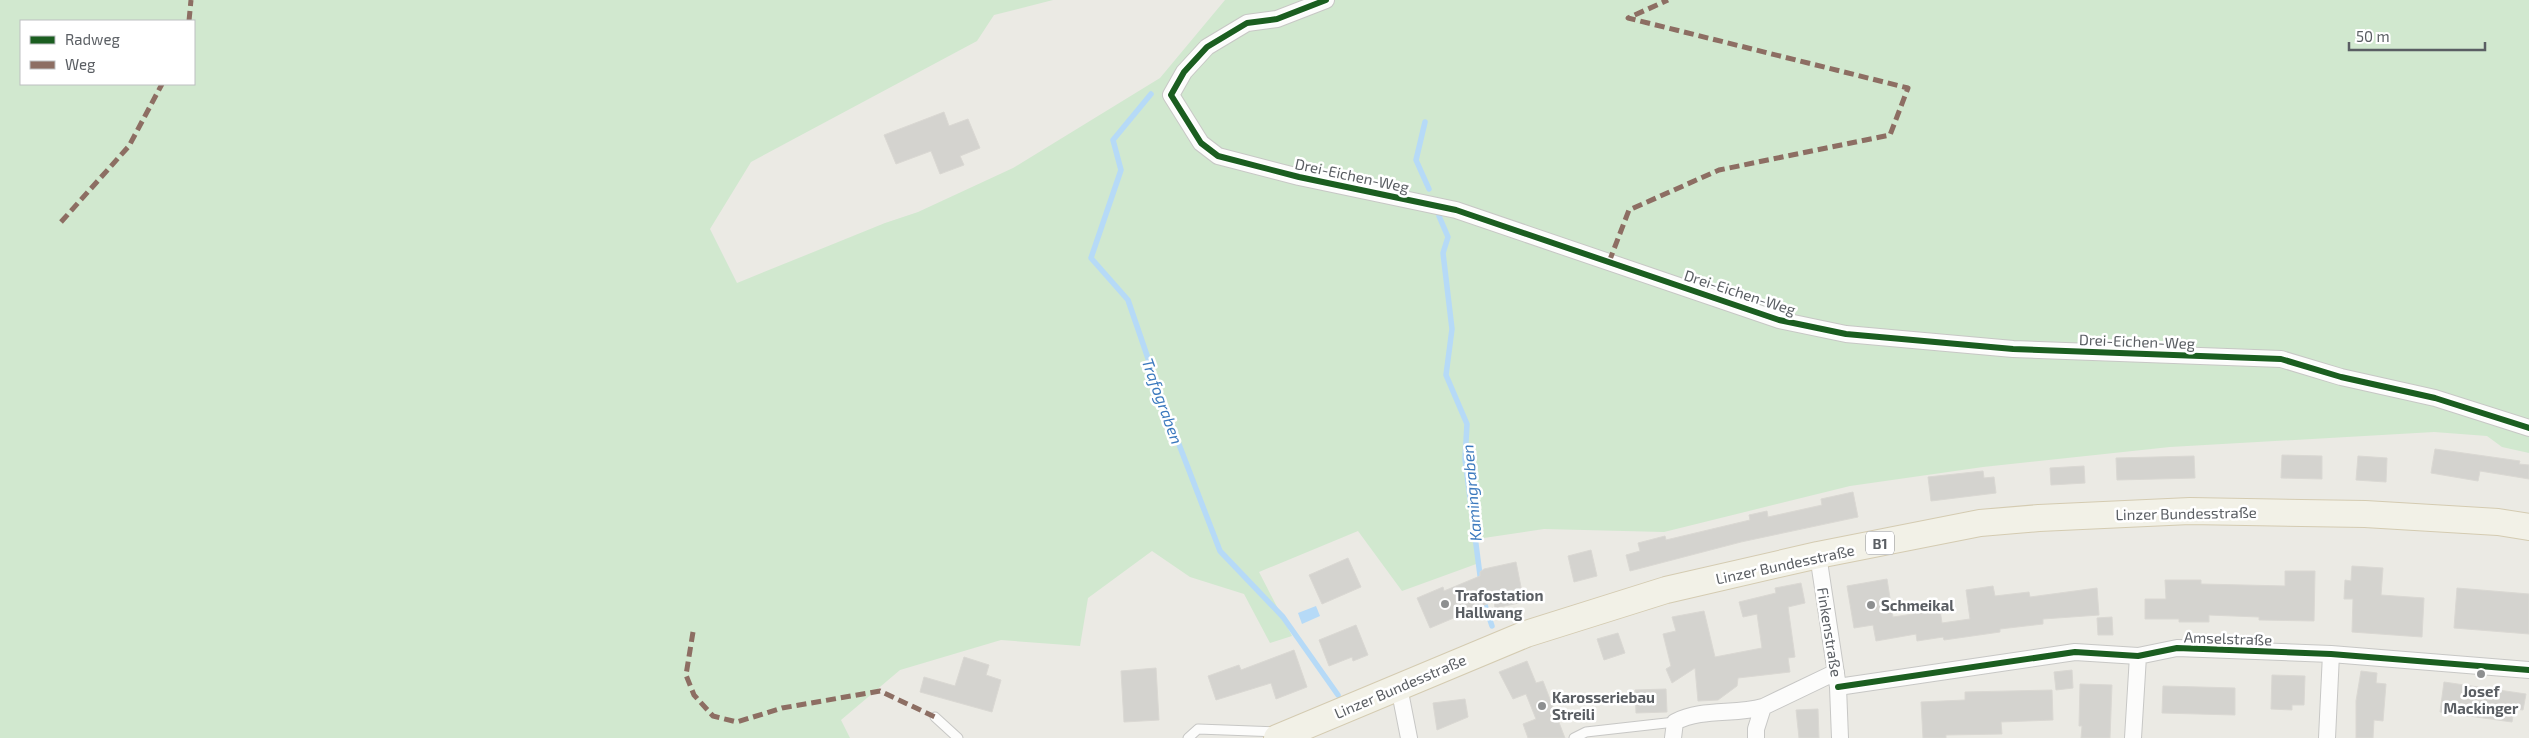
<svg xmlns="http://www.w3.org/2000/svg" width="2529" height="738" font-family="'Exo 2',sans-serif">
	<style>
		.green { fill: #d1e8cf; fill-rule: evenodd }
		.water { fill: #b6daf7 }
		.lines { fill: none; stroke-linecap: round; stroke-linejoin: round }
		.stream { stroke: #b6daf7; stroke-width: 5.5 }
		.building { fill: #d4d3cf; stroke: #dad8d3 }
		.service-casing { stroke: #c7c7c5; stroke-width: 11 }
		.minor-casing { stroke: #c7c7c5; stroke-width: 18 }
		.primary-casing { stroke: #d4cbb1; stroke-width: 28 }
		.service { stroke: #fcfcfb; stroke-width: 9 }
		.minor { stroke: #fcfcfb; stroke-width: 16 }
		.primary { stroke: #f2f1e7; stroke-width: 26 }
		.quiet { stroke: #8d6e63; stroke-width: 5; stroke-dasharray: 10 5; stroke-linecap: butt }
		.cycleway-casing { stroke: #fff; stroke-width: 9 }
		.cycleway { stroke: #1b5e20; stroke-width: 6 }
		.poi-dot { fill: #8d8f90; stroke: #fff; stroke-width: 2 }
		.labels { text-anchor: middle; dominant-baseline: central; stroke-width: 5; stroke-linejoin: round; paint-order: stroke }
		.shield { fill: #fff; stroke: #8c8e92; stroke-width: 1 }
		.shield-label { font-size: 14px; font-weight: bold; fill: #5a5e63 }
		.street-label { font-size: 15px; fill: #5a5e63; stroke: #fff }
		.poi-label { font-size: 15px; font-weight: bold; fill: #5a5e63; stroke: #fff; text-anchor: start }
		.water-label { font-size: 16px; font-style: italic; fill: #3b79be; stroke: #fff }
	</style>
	<rect width="100%" height="100%" fill="#ebeae4"/>
	<path class="green" d="M0,0H1053L994,15L977,41L751,162L710,229L737,283L885,223L918,212L1013,168L1160,78L1225,0H2529V453L2502,447L2487,436L2434,432L2170,447L1983,467L1850,486L1664,532L1544,529L1477,539L1479,563L1402,591L1358,531L1259,572L1292,636L1270,643L1244,594L1190,577L1152,551L1088,598L1080,646L1001,640L900,670L841,720L850,738H0ZM21,21H194V84H21Z"/>
	<path class="water" d="M1316,606L1320,616L1302,624L1298,613Z"/>
	<g class="lines">
		<path class="stream" d="M1151,94L1113,140L1121,170L1091,258L1128,300L1165,408L1220,551L1283,617L1338,695
			M1425,122L1416,160L1429,189
			M1439,216L1448,237L1443,253L1452,329L1446,375L1467,424L1465,459L1481,583
			M1483,599L1492,626"/>
	</g>
	<path class="building" d="M944,112L949,126L968,119L980,148L960,156L964,165L940,174L931,151L896,164L884,135Z
		M2435,449L2520,461L2519,464L2529,465V479L2480,471L2478,481L2431,473Z
		M2282,455L2322,456V479L2281,478Z
		M2194,456L2195,478L2117,480L2116,458Z
		M2358,456L2387,458L2386,482L2356,480Z
		M2084,466L2085,483L2051,485L2050,468Z
		M1983,471L1984,478L1994,477L1996,493L1931,501L1928,477Z
		M1853,492L1858,517L1741,542L1630,571L1626,555L1640,551L1638,543L1665,536L1666,540L1750,520L1749,515L1767,511L1768,517L1822,505L1821,499Z
		M1591,550L1597,576L1574,582L1568,556Z
		M1348,558L1361,587L1322,604L1309,575Z
		M1516,562L1524,602L1495,608L1494,601L1430,628L1417,598L1443,587L1444,591L1480,576V572L1484,569Z
		M2352,566L2383,568L2381,595L2424,598L2422,637L2352,632L2353,599H2344L2345,580L2351,581Z
		M2285,571H2315L2314,621L2259,620V617L2209,615V622H2179V619H2145V599H2166L2165,580H2201V584L2285,586Z
		M1887,579L1893,617L1940,610L1942,623L1970,619L1966,590L1993,586L1995,596L2029,592L2030,597L2097,588L2099,615L2043,619V624L2000,629V632L1944,640L1943,637L1917,641L1916,634L1876,641L1873,625L1854,628L1847,586Z
		M1801,583L1805,603L1788,607L1795,657L1788,658L1790,672L1738,678L1737,686L1718,700L1698,701L1695,668L1672,683L1666,669L1671,666L1663,634L1676,631L1672,617L1704,611L1715,657L1762,648L1757,614L1743,617L1739,602L1776,593L1775,588Z
		M2457,588L2529,594V634L2454,628Z
		M2112,617L2113,635H2098L2097,618Z
		M1356,625L1368,655L1353,661L1352,657L1329,666L1319,640Z
		M1618,633L1625,653L1604,660L1597,639Z
		M1294,650L1307,687L1276,699L1271,683L1216,700L1208,676L1239,665L1241,670Z
		M964,657L989,665L986,675L1001,680L992,712L920,692L924,677L955,686Z
		M1527,661L1536,683L1543,681L1565,738H1528L1523,724L1536,719L1526,694L1513,699L1499,672Z
		M1156,668L1159,720L1124,722L1121,671Z
		M2072,670L2073,688L2056,690L2054,672Z
		M2361,671L2377,673L2376,683L2386,684L2383,721L2374,720L2373,738H2356V701Z
		M2272,675L2305,676L2304,705H2292V710L2271,709Z
		M2444,682L2526,694L2523,710L2514,709L2512,722L2440,712Z
		M2080,684L2112,685L2110,738H2081L2082,726H2079Z
		M2163,686L2235,688V715L2162,713Z
		M1666,689L1667,712L1636,713L1635,690Z
		M2052,690L2053,720L2001,722L2002,734L1946,735V738H1923L1921,702L1965,700V692Z
		M1465,699L1468,717L1437,730L1433,703Z
		M1818,709L1819,738H1799L1796,710Z"/>
	<g class="lines">
		<defs>
			<path id="service" d="M935,717L958,738
				M1188,738L1198,729L1277,732
				M1574,738L1586,732L1675,722"/>
			<path id="minor" d="M1326,0L1277,19L1247,23L1207,47L1184,72L1171,95L1201,143L1218,156L1299,177L1456,210L1779,320L1846,334L2013,349L2281,359L2341,377L2435,398L2529,428
				M1818,555L1838,687L1840,738
				M1399,687L1409,738
				M1838,687L2075,652L2138,656L2177,648L2331,654L2529,670
				M1673,738L1675,722C1702,708 1734,715 1763,707
				M1756,738V729L1763,707L1836,672
				M2133,738L2138,656
				M2327,738L2331,654"/>
			<path id="primary" d="M1277,738L1526,634L1666,590L1818,555L1980,523L2039,518L2190,511L2365,514L2498,522L2529,527"/>
		</defs>
		<use href="#service" class="service-casing"/>
		<use href="#minor" class="minor-casing"/>
		<use href="#primary" class="primary-casing"/>
		<use href="#service" class="service"/>
		<use href="#minor" class="minor"/>
		<use href="#primary" class="primary"/>
		<path class="quiet" d="M189,21L191,0
			M61,222L129,146L162,84
			M1609,262L1629,210L1719,170L1890,135L1908,88L1628,18L1668,0
			M693,632L686,675L694,695L713,716L737,722L782,708L880,691L935,717"/>
		<defs>
			<path id="cycleway" d="M1326,0L1277,19L1247,23L1207,47L1184,72L1171,95L1201,143L1218,156L1299,177L1456,210L1779,320L1846,334L2013,349L2281,359L2341,377L2435,398L2529,428
				M1838,687L2075,652L2138,656L2177,648L2331,654L2529,670"/>
		</defs>
		<use href="#cycleway" class="cycleway-casing"/>
		<use href="#cycleway" class="cycleway"/>
	</g>
	<g class="poi-dot">
		<circle cx="1445" cy="604" r="5"/>
		<circle cx="1871" cy="605" r="5"/>
		<circle cx="2481" cy="674" r="5"/>
		<circle cx="1542" cy="706" r="5"/>
	</g>
	<g class="labels">
		<rect class="shield" x="1866" y="531.5" width="28" height="23" rx="4"/>
		<g class="shield-label">
			<text x="1880" y="543">B1</text>
		</g>
		<g class="street-label">
			<text transform="translate(1352 175) rotate(12)">Drei-Eichen-Weg</text>
			<text transform="translate(1740 292) rotate(18)">Drei-Eichen-Weg</text>
			<text transform="translate(2137 341) rotate(2)">Drei-Eichen-Weg</text>
			<text transform="translate(2186 513) rotate(-1)">Linzer Bundesstraße</text>
			<text transform="translate(1785 564) rotate(-12)">Linzer Bundesstraße</text>
			<text transform="translate(1830 632) rotate(81)">Finkenstraße</text>
			<text transform="translate(2228 638) rotate(2)">Amselstraße</text>
			<text transform="translate(1400 686) rotate(-23)">Linzer Bundesstraße</text>
		</g>
		<g class="poi-label">
			<text x="1455" y="595">Trafostation<tspan x="1455" dy="17">Hallwang</tspan></text>
			<text x="1881" y="605">Schmeikal</text>
			<text x="2481" y="691" text-anchor="middle">Josef<tspan x="2481" dy="17">Mackinger</tspan></text>
			<text x="1552" y="697">Karosseriebau<tspan x="1552" dy="17">Streili</tspan></text>
		</g>
		<g class="water-label">
			<text transform="translate(1163 401) rotate(70)">Trafograben</text>
			<text transform="translate(1471 493) rotate(-95)">Kamingraben</text>
		</g>
	</g>
	<rect x="20" y="20" width="175" height="65" fill="#ffffff" stroke="#bdbfc1"/>
	<rect x="30" y="36" width="25" height="8" fill="#1b5e20" stroke="#bdbfc1"/>
	<text x="65" y="45" font-size="15" fill="#5a5e63">Radweg</text>
	<rect x="30" y="61" width="25" height="8" fill="#8d6e63" stroke="#bdbfc1"/>
	<text x="65" y="70" font-size="15" fill="#5a5e63">Weg</text>
	<path d="M2349 42v8h136v-8" fill="none" stroke="#5a5e63" stroke-width="2.5"/>
	<text x="2356" y="42" font-size="15" fill="#5a5e63" stroke="#ffffff" stroke-width="4" paint-order="stroke">50 m</text>
</svg>
